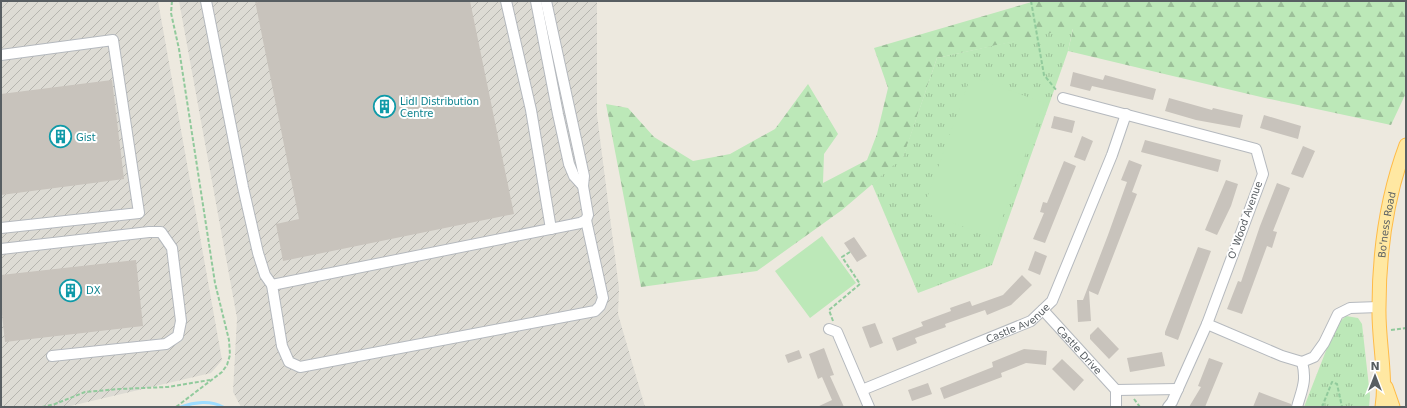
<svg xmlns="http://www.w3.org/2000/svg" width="1407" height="408" font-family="'DejaVu Sans',sans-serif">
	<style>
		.industrial { fill: url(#industrial-furrows) }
		.forest { fill: url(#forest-firs) }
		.park { fill: url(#park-tufts) }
		.garden { fill: #bce8b8 }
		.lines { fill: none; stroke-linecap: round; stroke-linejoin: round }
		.stream { stroke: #9dddff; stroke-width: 3 }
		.building { fill: #c8c3bc }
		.minor-casing { stroke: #b5b9be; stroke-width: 12 }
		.major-casing { stroke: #ffbb46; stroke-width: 15 }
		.path { stroke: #91ca9c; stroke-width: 2; stroke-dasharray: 4 2; stroke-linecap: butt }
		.minor { stroke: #fff; stroke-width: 10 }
		.major { stroke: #ffe8a2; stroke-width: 13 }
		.labels { text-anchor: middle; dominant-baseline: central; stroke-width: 4; stroke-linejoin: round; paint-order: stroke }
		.culture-label { font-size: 10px; fill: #0d838f; stroke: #fff; text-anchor: start }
		.street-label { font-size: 10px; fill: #585e62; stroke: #fff }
	</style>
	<defs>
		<pattern id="industrial-furrows" width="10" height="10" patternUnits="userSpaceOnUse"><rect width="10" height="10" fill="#dddbd4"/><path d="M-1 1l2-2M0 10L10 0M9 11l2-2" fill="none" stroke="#b6b5af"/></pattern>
		<pattern id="forest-firs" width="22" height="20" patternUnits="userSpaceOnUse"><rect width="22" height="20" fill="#bce8b8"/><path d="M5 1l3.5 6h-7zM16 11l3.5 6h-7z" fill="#9cbf99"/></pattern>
		<pattern id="park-tufts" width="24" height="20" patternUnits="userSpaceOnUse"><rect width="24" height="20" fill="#bce8b8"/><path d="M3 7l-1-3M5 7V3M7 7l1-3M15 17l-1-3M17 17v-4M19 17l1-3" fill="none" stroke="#9cbf99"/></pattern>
	</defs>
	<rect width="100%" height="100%" fill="#ede9df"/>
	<path class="industrial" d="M1,1H158L222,360L211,373L66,407H1Z
		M179,1H597V115L619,288L618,314L645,407H241L233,392L237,318Z"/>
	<path class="forest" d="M1035,1H1406V93L1391,125L1265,98L1068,51L1073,29L937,58L903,158L842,210L757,271L641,287L606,104L628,108L654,137L693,161L730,154L775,129L808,84L838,134L824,154L823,183L867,160L877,134L888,88L874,48Z"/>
	<path class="park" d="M1073,28L1068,51L992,265L918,293L872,184L903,157L937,58Z
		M1346,316L1358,318L1362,324L1370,396L1369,407H1304L1336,325Z"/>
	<path class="garden" d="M971,76L1044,103L995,238L922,212Z
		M822,236L856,283L810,318L775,271Z"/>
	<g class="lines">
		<path class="stream" d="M181,407C194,402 211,400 223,407"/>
	</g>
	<path class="building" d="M255,1H470L514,214L283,261L276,224L299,219Z
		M1073,72L1103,80L1105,75L1156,89L1153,100L1092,86L1090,91L1070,86Z
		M112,80L124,179L1,195V94Z
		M1169,98L1212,110L1213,108L1243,115L1240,128L1196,120L1165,111Z
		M1264,115L1301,126L1298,139L1260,128Z
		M1054,116L1075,121L1072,133L1051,128Z
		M1082,136L1093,141L1085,161L1074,157Z
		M1145,140L1221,160L1218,172L1141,152Z
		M1303,146L1315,151L1303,178L1291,174Z
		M1129,160L1142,165L1132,192L1137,194L1098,295L1089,291L1091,321L1078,322L1077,300H1083L1108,235L1127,182L1121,180Z
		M1064,161L1076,166L1045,243L1033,239L1044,213L1040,212L1043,202L1047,203Z
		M1226,180L1238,184L1231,206L1217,235L1205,230Z
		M1277,183L1290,188L1273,231L1277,232L1272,248L1267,246L1242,314L1227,309L1238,281L1241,282L1260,226Z
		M854,237L867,256L857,262L844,243Z
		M1198,247L1211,251L1178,340L1165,335V332Z
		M1035,251L1047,256L1040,275L1028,270Z
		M136,260L143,326L5,342L1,305V275Z
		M1022,275L1032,285L1011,305L987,315L985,310L945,324L946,327L915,338L917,343L897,351L892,338L923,326L921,322L951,311L950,308L970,301L972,306L1003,295Z
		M875,323L883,343L870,348L862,327Z
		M1098,327L1119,349L1109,359L1090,339V335Z
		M824,348L834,375L830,376L844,407H817L832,400L822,377L818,379L809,354Z
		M1024,349L1047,351L1046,365L1026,363L1001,373L1002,377L944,399L940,388L993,367L992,362Z
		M799,350L802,358L788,363L785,355Z
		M1162,352L1165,366L1130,372L1127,358Z
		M1209,358L1223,363L1205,407H1189L1201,387L1198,386Z
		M1062,359L1084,380L1074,391L1052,369Z
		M928,383L932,394L912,401L908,390Z
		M1259,392L1291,404V407H1253Z"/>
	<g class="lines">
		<defs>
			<g id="minor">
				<path d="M206,1L243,187L258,253L265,275L272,285L282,346L289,362L300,367L595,311L600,306L603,298L586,220"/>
				<path d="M506,1L531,110L551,229"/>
				<path d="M536,1L558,114L569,164L574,176L583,186"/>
				<path d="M1,55L113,40L139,213L1,228"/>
				<path d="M1063,98L1256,149L1263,174L1207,324L1172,402L1168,407"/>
				<path d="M1,249L149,232H161L172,248L181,321L178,336L166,344L52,356"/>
				<path d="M272,285L580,223L586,220L588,215L583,186L584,176L546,1"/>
				<path id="s1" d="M1043,310L1116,390L1178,389"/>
				<path d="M1207,324L1282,356L1302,362"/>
				<path d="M829,329L837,332L869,407"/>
				<path id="s2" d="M862,390L1031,321L1052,301L1112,155L1126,114"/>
				<path d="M1116,407V390"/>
				<path d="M1297,407C1302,389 1307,381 1302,362L1314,357L1324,343L1338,314L1350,308L1379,307"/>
			</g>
			<g id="major">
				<path d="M1386,387L1393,407"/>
				<path id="s3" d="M1382,407C1387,376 1378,339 1379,307C1379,253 1387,196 1406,145"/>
			</g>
		</defs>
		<use href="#minor" class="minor-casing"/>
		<use href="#major" class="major-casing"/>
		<path class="path" d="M172,1L171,13L179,49L215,283L229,340L230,355L227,365L222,372L176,407
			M1031,1L1044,75L1057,91
			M833,321L829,310L860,284L842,257L850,252
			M1391,330L1406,328
			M1134,399L1140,407
			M42,407L55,404L85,392L119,389L168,387L210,380
			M1322,407L1332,382L1337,384L1342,407"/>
		<use href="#minor" class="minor"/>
		<use href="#major" class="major"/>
	</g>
	<defs>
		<symbol id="building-ring" viewBox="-11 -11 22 22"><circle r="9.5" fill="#fff" stroke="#0f9aa8" stroke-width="1.5"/><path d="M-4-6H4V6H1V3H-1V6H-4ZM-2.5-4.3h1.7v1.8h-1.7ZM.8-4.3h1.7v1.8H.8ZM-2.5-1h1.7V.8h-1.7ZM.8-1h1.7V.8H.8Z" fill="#0f9aa8"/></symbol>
	</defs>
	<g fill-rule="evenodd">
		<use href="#building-ring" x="372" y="94" width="25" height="25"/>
		<use href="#building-ring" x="48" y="124" width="25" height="25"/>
		<use href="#building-ring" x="58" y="278" width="25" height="25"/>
	</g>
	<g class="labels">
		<g class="culture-label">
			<text x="400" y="101">Lidl Distribution<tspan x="400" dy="12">Centre</tspan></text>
			<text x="76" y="137">Gist</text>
			<text x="86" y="290">DX</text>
		</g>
		<g class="street-label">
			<text transform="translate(1245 220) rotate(-70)">O' Wood Avenue</text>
			<text stroke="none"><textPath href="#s3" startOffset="183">Bo'ness Road</textPath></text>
			<text stroke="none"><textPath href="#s2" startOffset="170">Castle Avenue</textPath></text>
			<text stroke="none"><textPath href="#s1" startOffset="54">Castle Drive</textPath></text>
		</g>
	</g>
	<rect width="1407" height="408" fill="none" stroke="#585e62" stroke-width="4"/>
	<g transform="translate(1375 376)" stroke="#ffffff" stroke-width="3" paint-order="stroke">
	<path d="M0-3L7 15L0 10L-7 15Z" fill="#585e62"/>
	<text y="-6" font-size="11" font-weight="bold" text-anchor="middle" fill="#585e62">N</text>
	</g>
</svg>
